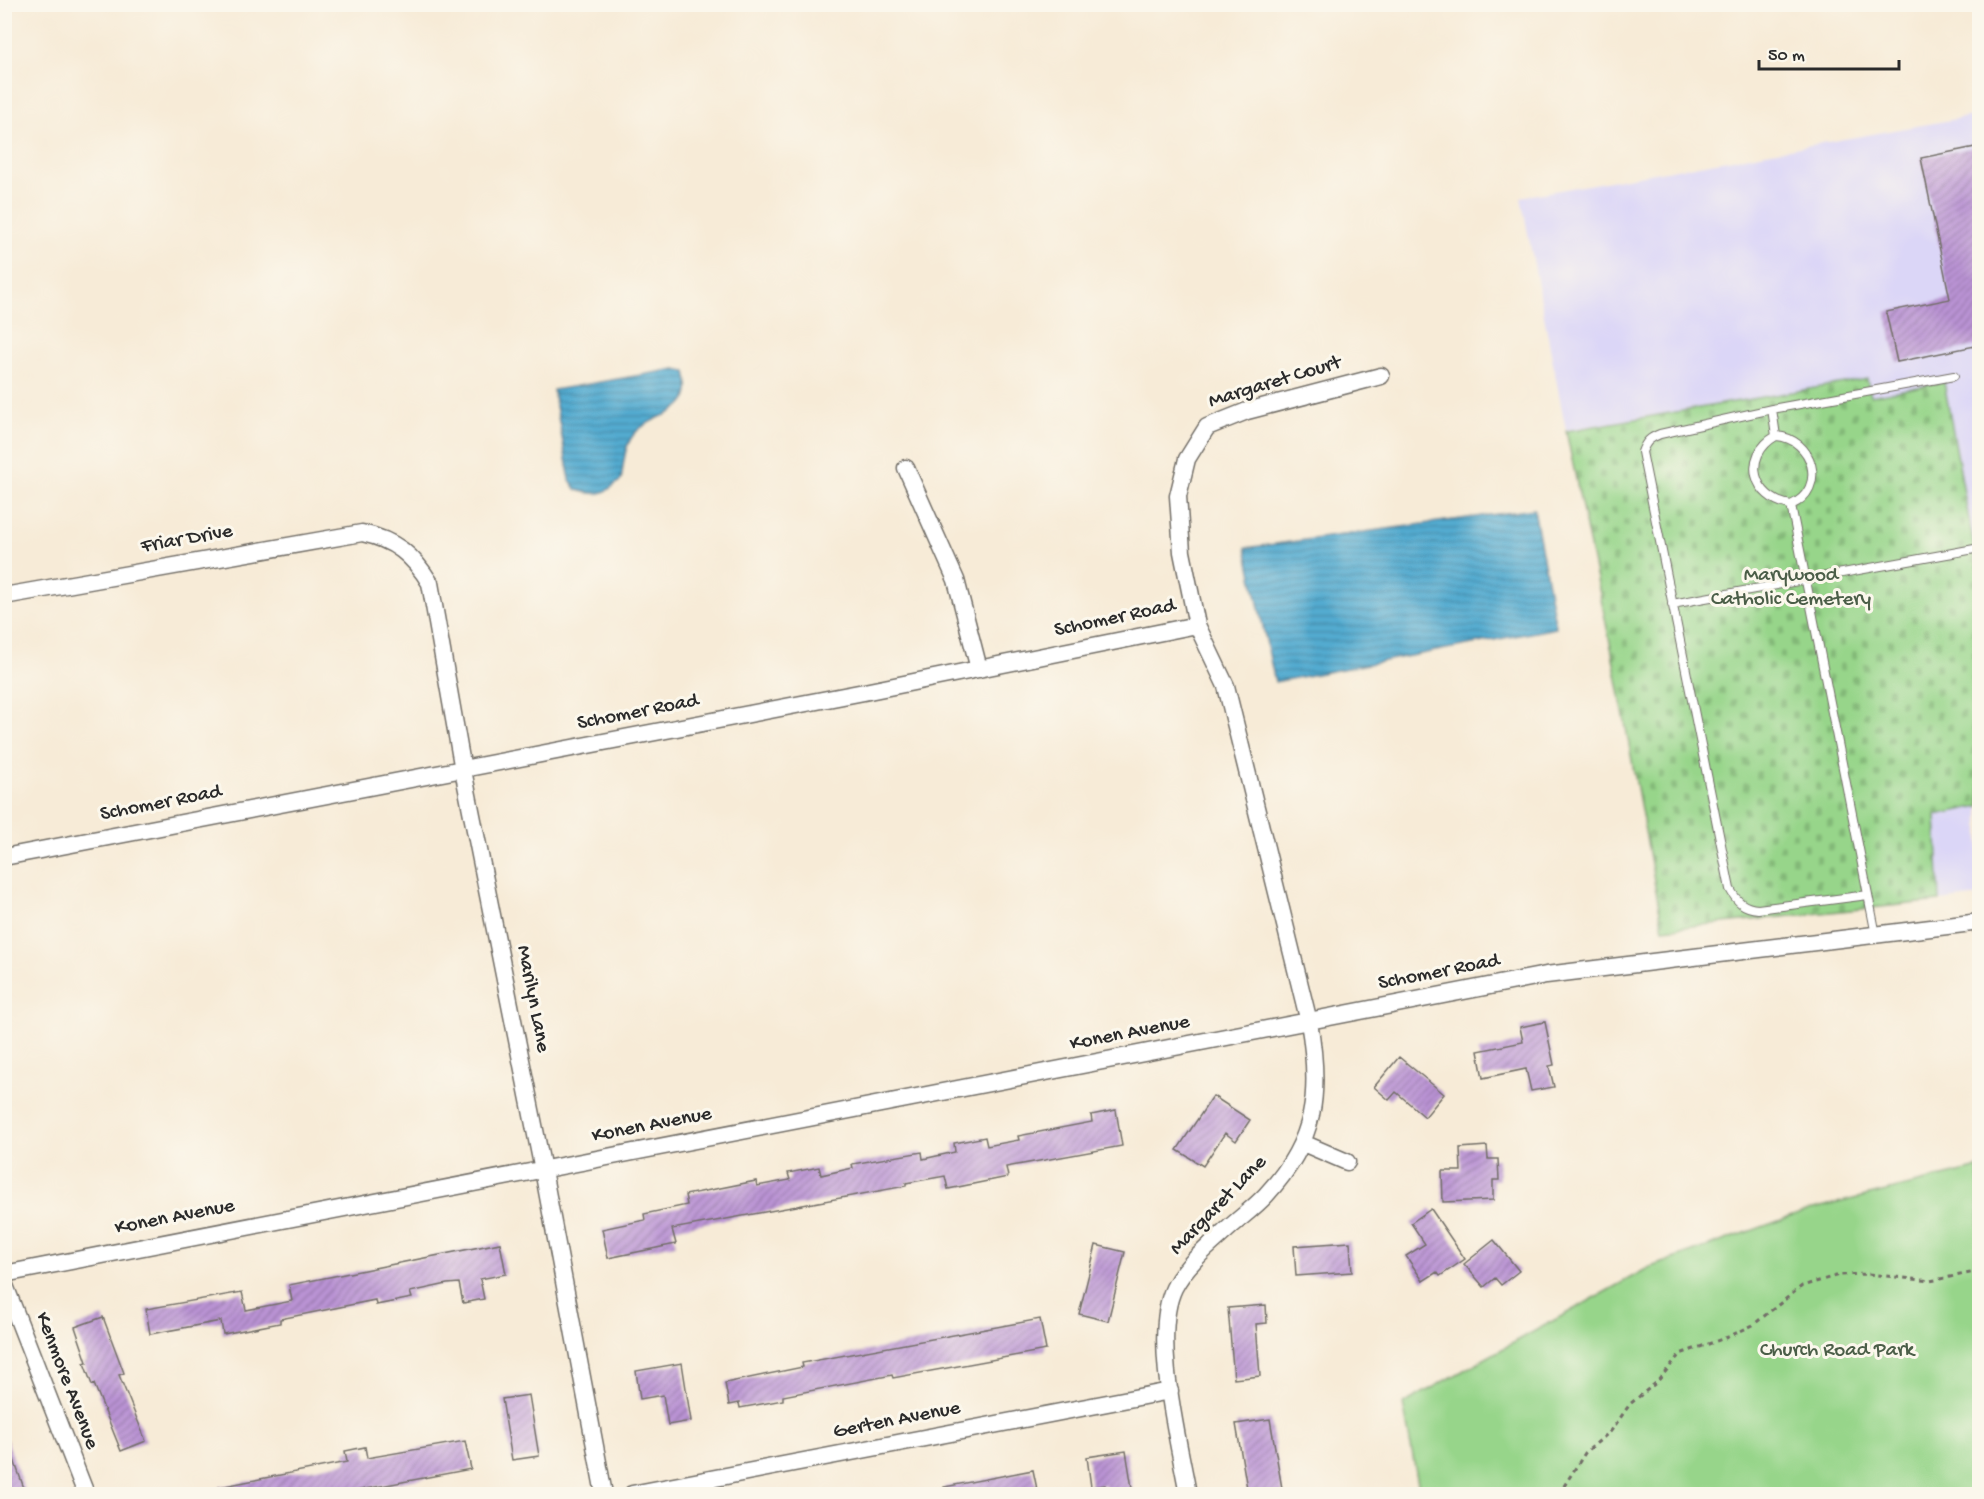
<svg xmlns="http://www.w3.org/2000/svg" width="1984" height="1499" font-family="'Gochi Hand',sans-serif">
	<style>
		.built { fill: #dbd6f7 }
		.cemetery { fill: url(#cemetery-stones); stroke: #61805a; stroke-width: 1.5 }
		.park { fill: #97d58a; stroke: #61805a; stroke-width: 1.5 }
		.water { fill: url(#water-rules); stroke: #3f6b7e; stroke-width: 1.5 }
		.building { fill: url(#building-hatch) }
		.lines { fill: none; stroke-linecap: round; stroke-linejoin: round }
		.service-casing { stroke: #726e67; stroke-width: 10 }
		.minor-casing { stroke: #726e67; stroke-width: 19 }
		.path { stroke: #726e67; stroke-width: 3; stroke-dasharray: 4.5 4.5; stroke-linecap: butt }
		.service { stroke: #fff; stroke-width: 8 }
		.minor { stroke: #fff; stroke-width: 16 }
		.labels { text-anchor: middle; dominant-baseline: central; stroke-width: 6; stroke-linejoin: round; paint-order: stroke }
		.street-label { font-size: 21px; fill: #2b2b2b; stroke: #fbf7ec }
		.park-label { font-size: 21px; fill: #4b5e48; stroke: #fbf7ec }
	</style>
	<defs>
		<pattern id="cemetery-stones" width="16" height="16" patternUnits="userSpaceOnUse" patternTransform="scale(1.5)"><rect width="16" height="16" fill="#97d58a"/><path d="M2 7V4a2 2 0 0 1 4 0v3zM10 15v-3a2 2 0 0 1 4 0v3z" fill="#82b777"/></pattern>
		<pattern id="water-rules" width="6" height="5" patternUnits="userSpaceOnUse" patternTransform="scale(1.5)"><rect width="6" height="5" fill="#53abd0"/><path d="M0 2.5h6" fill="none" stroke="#458ba9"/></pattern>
		<pattern id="building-hatch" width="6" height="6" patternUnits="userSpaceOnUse" patternTransform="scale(1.5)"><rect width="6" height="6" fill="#ba93d4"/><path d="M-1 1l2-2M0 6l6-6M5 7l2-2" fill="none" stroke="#9778ac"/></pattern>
	</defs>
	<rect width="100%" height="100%" fill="#fbf7ec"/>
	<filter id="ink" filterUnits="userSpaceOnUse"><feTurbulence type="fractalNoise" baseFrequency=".0167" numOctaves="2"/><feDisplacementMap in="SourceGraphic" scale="12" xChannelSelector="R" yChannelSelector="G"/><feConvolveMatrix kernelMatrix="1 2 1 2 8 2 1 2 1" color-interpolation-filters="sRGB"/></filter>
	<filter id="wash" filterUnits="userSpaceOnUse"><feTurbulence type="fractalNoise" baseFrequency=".008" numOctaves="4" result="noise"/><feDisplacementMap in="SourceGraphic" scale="24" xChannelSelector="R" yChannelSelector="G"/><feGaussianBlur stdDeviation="1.35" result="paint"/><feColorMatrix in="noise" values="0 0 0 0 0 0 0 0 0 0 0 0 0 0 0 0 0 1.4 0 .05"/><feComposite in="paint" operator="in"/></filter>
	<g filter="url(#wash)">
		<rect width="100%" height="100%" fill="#f7ebd7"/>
		<path class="built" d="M1979,115V575L1944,382L1870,396L1867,379L1566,430L1521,197Z
			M1979,806V896L1940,901L1936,815Z"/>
		<path class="cemetery" d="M1867,379L1871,396L1944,382L1979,575L1980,806L1936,815L1940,901L1663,929L1612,652L1566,431Z"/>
		<path class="park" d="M1979,1168V1494H1420L1403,1404L1648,1268L1809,1210Z"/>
		<path class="water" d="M676,369L686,372C699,417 657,410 636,432C624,444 624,463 621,480C604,494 600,497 577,490L570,480L553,390Z
			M1534,509L1556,628L1275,682L1246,548Z"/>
		<g id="blocks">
			<path class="building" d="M1980,146V345L1897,362L1886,312L1950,299L1921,158Z
				M1545,1022L1554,1065L1549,1066L1554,1087L1531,1091L1526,1069L1483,1078L1478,1051L1523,1042L1520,1027Z
				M1399,1057L1444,1094L1425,1117L1396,1092L1389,1100L1374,1087Z
				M1213,1096L1250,1120L1236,1141L1225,1133L1203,1166L1177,1150Z
				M1116,1110L1122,1146L1006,1167L1008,1177L948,1189L945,1176L906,1183V1186L672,1229L676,1244L608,1258L602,1229L645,1220L644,1214L687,1205L685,1195L756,1181L757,1186L790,1180L788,1173L819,1167L821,1175L853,1168L852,1164L922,1152L923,1159L955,1152L954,1143L985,1137L987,1146L1019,1140L1018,1136L1092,1122L1091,1115Z
				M1487,1146L1488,1159H1498L1499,1180H1493V1200L1443,1202L1442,1171H1461L1460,1148Z
				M1431,1209L1465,1259L1440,1276L1437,1272L1423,1281L1406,1256L1425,1244L1411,1223Z
				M1494,1240L1519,1271L1501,1285L1495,1278L1484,1287L1464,1264Z
				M1350,1242L1352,1272L1296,1276L1294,1246Z
				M500,1243L506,1274L480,1279L484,1299L463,1303L459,1283L447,1284L410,1292L412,1298L376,1305L375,1300L280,1319V1323L223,1334L221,1321L150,1334L146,1309L242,1292L246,1310L292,1301L289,1285Z
				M1096,1245L1125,1252L1108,1321L1079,1314Z
				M1266,1305L1267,1323L1256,1324L1260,1376L1234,1379L1228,1308Z
				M103,1317L124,1373L119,1375L146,1441L121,1451L94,1384L92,1385L84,1363L87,1362L75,1327Z
				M1040,1319L1046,1350L893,1378L892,1375L783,1396V1400L740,1408L739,1403L729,1405L725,1383L803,1367L802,1363Z
				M682,1363L691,1421L668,1425L663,1395L640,1399L636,1371Z
				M529,1395L539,1456L512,1460L502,1399Z
				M1270,1419L1283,1494H1248L1236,1424Z
				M7,1440L26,1494H4V1441Z
				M465,1441L471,1469L339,1494H220L219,1487L347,1462L345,1451L365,1447L367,1458Z
				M1126,1451L1133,1494H1106L1105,1485L1091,1487L1087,1457Z
				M1033,1470L1038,1494H944V1487Z"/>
		</g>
	</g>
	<g filter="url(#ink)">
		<use href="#blocks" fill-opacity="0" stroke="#726e67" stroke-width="1.5"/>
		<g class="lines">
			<defs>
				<path id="service" d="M1772,409L1776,436C1741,456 1753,499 1791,505L1876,935
					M1776,436C1813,438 1828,489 1791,505
					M1672,604L1980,548
					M1868,895L1758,909C1744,908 1737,902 1730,889L1642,452C1646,441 1650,438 1660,434L1772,409L1954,376"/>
				<path id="minor" d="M906,468L956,580L979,669
					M4,596L362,533C395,540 413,555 430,583L463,770L543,1170L604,1494
					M4,857L864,692L1197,625
					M1303,1143L1347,1162
					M4,1274L1546,975L1980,922
					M4,1283L86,1494
					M632,1494L1170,1391
					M1188,1494C1179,1442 1151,1336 1174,1288C1186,1264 1210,1245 1229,1228C1241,1217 1255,1207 1266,1195C1317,1140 1321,1092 1309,1022L1226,686L1197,625L1182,552L1178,496L1187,459L1207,427L1247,411L1381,376"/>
			</defs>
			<use href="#service" class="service-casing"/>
			<use href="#minor" class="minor-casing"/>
			<path class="path" d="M1559,1494L1585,1453L1611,1431L1630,1404L1657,1382L1680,1354L1728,1337L1753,1325L1802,1286L1839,1275L1868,1274L1930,1281L1980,1271"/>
			<use href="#service" class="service"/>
			<use href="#minor" class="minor"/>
		</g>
	</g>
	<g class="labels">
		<g class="street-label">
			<text transform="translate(1275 383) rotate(-17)">Margaret Court</text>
			<text transform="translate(187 540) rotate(-10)">Friar Drive</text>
			<text transform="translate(1115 619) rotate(-12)">Schomer Road</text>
			<text transform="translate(638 713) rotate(-11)">Schomer Road</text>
			<text transform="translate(161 804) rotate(-11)">Schomer Road</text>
			<text transform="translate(1439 973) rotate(-11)">Schomer Road</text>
			<text transform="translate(532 999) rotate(79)">Marilyn Lane</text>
			<text transform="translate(1130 1034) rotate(-11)">Konen Avenue</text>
			<text transform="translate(652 1126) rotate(-11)">Konen Avenue</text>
			<text transform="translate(1219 1206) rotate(-46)">Margaret Lane</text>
			<text transform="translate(175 1218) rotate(-11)">Konen Avenue</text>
			<text transform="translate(66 1381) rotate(69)">Kenmore Avenue</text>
			<text transform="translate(897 1421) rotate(-11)">Gerten Avenue</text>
		</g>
		<g class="park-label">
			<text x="1791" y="576">Marywood<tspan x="1791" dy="24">Catholic Cemetery</tspan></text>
			<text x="1837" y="1351">Church Road Park</text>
		</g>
	</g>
	<rect width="1984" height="1499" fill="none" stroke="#fbf7ec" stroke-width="24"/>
	<path d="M1759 60v9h140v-9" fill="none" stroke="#2b2b2b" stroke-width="3"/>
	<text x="1768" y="60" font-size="18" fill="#2b2b2b" stroke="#fbf7ec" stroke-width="4.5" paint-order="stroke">50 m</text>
</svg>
